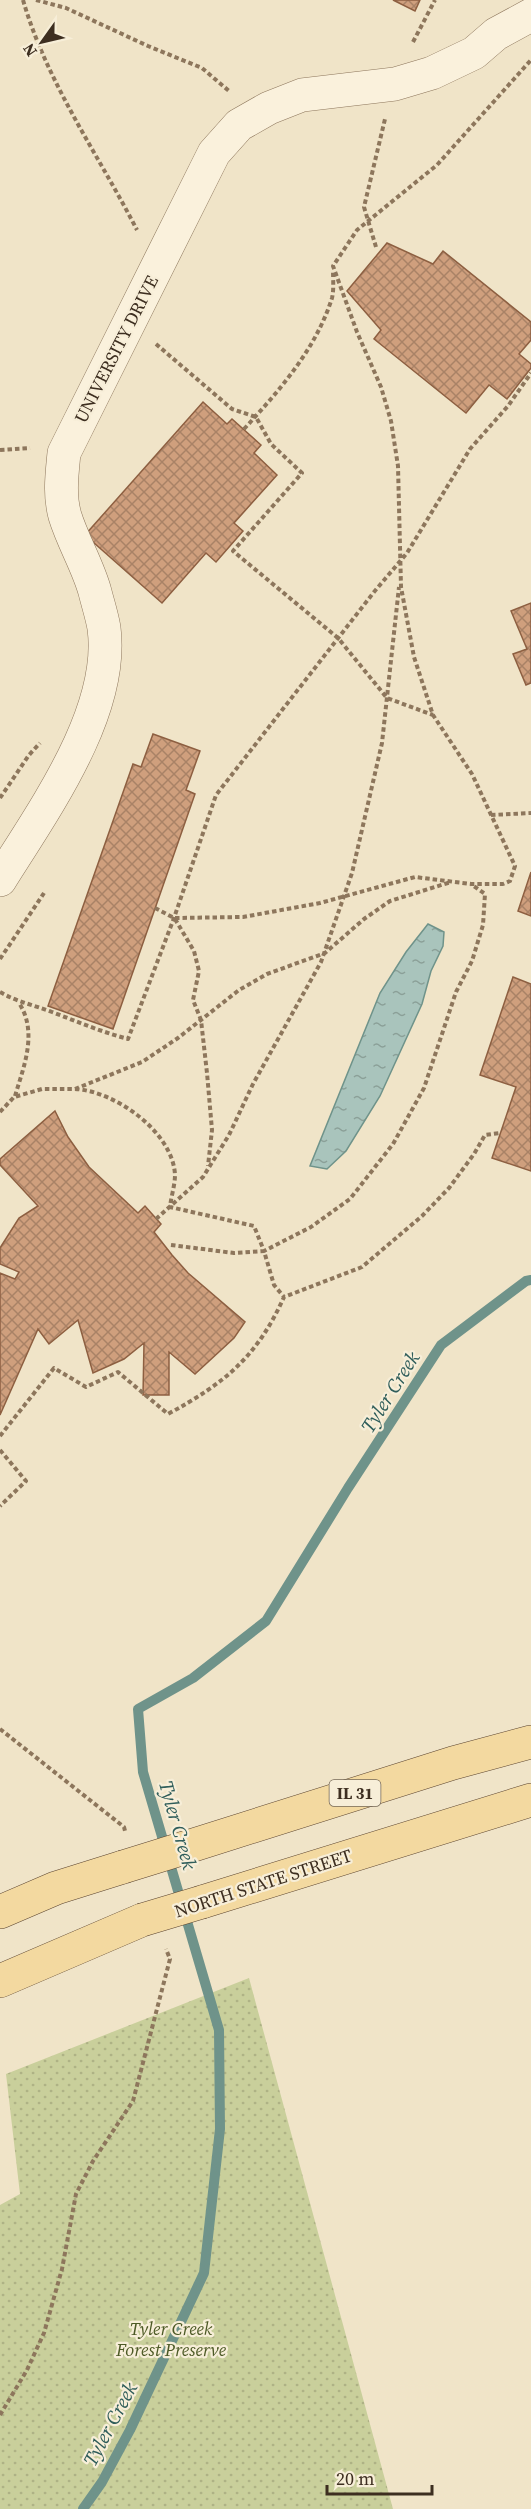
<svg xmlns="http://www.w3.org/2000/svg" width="531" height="2509" font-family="'Source Serif 4',serif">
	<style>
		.grass { fill: url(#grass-dots) }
		.water { fill: url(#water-ripples); stroke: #6f938a; stroke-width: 1.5 }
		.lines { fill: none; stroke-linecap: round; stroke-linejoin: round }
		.stream { stroke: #6f938a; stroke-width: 10 }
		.building { fill: url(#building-cross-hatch); stroke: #8d5f41; stroke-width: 1.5 }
		.minor-casing { stroke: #8d765c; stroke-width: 34 }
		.major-casing { stroke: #5b4430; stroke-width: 34 }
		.path { stroke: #8d765c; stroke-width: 4; stroke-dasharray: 4.5 3; stroke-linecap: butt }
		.minor { stroke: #faf1dc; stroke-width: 33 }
		.major { stroke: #f3d9a0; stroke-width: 33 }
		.major-bridge-casing { stroke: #5b4430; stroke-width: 34; stroke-linecap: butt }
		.major-bridge { stroke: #f3d9a0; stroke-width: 33 }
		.labels { text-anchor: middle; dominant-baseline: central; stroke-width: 4.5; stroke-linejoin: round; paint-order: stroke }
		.shield { fill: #f7eed8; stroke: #756857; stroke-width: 1.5 }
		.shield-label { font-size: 16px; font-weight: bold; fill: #3d2e20 }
		.street-label { font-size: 18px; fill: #3d2e20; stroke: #f7eed8 }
		.park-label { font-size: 18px; font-style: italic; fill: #4d5a26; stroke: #f7eed8 }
		.water-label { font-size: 20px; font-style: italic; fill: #2f5d5a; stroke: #f7eed8 }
	</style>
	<defs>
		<pattern id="grass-dots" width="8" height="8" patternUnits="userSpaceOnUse" patternTransform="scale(1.5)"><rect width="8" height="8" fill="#c9cf9b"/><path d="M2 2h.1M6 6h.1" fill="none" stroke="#aeb285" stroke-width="1.8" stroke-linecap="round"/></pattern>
		<pattern id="water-ripples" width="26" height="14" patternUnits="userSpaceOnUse" patternTransform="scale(1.5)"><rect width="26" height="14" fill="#a9c4bc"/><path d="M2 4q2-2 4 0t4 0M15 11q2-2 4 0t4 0" fill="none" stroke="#8ba098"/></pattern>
		<pattern id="building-cross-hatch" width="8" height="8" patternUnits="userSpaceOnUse" patternTransform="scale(1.5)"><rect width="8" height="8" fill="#cf9f7d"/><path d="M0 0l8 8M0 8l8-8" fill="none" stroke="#a98266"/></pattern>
	</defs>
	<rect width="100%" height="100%" fill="#f0e4c8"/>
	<path class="grass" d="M249,1978L393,2509H0V2205L20,2194L6,2074Z"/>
	<path class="water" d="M428,924L444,932L443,946L431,971L422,1004L380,1096L346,1151L327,1169L310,1166L380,993L406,952Z"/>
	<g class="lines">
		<path class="stream" d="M83,2509L102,2482L130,2430L204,2273L220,2129L219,2030L143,1772L138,1709L193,1678L266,1621L348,1488L441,1345L526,1281L531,1280"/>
	</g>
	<path class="building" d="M393,0H420L415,11Z
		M387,243L433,264L443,251L531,322V340L519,354L531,364V368L507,399L489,385L466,413L374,339L381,330L347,291Z
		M203,402L227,424L232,419L261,445L254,453L277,475L234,523L243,531L216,562L206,553L162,603L85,535Z
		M531,603V683L526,685L513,654L527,649L511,611Z
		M153,734L200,751L186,790L195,794L113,1029L48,1006L133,764L141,767Z
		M531,872V916L518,911Z
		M513,977L531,984V1171L492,1158L516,1087L480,1075Z
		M55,1111L68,1137L89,1167L138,1213L145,1206L161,1224L154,1232L172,1255L188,1273L245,1322L234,1338L195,1374L169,1352V1395H143L144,1343L124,1359L93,1373L78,1320L49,1344L38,1329L0,1415V1273L15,1279L19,1272L0,1264V1248L19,1218L38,1206L0,1165V1159Z"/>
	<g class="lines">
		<defs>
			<path id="minor" d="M0,880C43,811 115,712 104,628C102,616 98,604 95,592C88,566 73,542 65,516C59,495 62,474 64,453L214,153L239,125L269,108L302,95L395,84L432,73L474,53L496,34L531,15"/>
			<path id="major" d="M181,1849L453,1763L531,1742
				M202,1902L531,1800
				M0,1912L56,1888L123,1867
				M0,1981L142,1920"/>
		</defs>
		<use href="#minor" class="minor-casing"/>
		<use href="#major" class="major-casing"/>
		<path class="path" d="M23,0C47,83 98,154 137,230
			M36,0L66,8L148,46L202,68L229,91
			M413,42L435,0
			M376,247L364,207L385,119
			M156,344L232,409L256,417L271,444L302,473L233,551L338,638L387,698L433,715
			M244,429C279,391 316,349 332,298C334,290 333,279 333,270
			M0,450L30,448
			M0,798L29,755L40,743
			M491,815L531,813
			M155,908L174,918L243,917L320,903L415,877L471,884H503L510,881L515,866L472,774L433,715L414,657L401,587L398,466L391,421L381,387L357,332L333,266L357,230L437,165L531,60
			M175,919L194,951L199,971L193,1000L201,1020L207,1073L212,1130L208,1166
			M0,959L44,893
			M0,992C17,1002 34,1005 52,1012C78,1022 102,1032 128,1039L174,918L216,795L374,592L407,553L470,449L508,406L531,373
			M75,1089C115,1091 173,1132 175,1175C175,1185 171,1197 170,1207L254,1226L264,1251L311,1227L350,1199L393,1144L424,1088L456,992L472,961L483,925L485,894L471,884
			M15,1096C24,1066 38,1032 19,1003
			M0,1112L14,1097L42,1089H75L142,1062L178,1038L239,990L267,974L325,953L364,919L390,901L451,882
			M156,1219L203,1177L229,1135L253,1084L321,962L352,873L382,743L399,587
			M171,1245L234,1253L264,1251L274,1285L284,1297
			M0,1436L54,1368L86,1387L118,1372L168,1414C225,1383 257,1357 284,1297L362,1267L422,1216L449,1188L474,1154L485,1135L500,1133
			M0,1450L26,1481L0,1506
			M0,1729L124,1827L125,1831
			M0,2415L27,2370L44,2333L62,2269L76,2194L93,2161L133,2101L170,1959L166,1949"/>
		<use href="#minor" class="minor"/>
		<use href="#major" class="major"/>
		<defs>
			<path id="major-bridge" d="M123,1867L181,1849
				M142,1920L202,1902"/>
		</defs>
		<use href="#major-bridge" class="major-bridge-casing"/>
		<use href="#major-bridge" class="major-bridge"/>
	</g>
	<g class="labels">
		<rect class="shield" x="329.5" y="1780" width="51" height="26" rx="4.5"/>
		<g class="shield-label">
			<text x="355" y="1793">IL 31</text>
		</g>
		<g class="street-label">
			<text transform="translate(116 349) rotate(-63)">UNIVERSITY DRIVE</text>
			<text transform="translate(263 1883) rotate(-18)">NORTH STATE STREET</text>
		</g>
		<g class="park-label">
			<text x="171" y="2328">Tyler Creek<tspan x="171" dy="21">Forest Preserve</tspan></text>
		</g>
		<g class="water-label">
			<text transform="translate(390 1392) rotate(-58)">Tyler Creek</text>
			<text transform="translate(178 1825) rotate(74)">Tyler Creek</text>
			<text transform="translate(110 2424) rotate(-62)">Tyler Creek</text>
		</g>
	</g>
	<g transform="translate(42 42) rotate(236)" stroke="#f7eed8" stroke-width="4.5" paint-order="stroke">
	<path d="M0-4.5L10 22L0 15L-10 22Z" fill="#3d2e20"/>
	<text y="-9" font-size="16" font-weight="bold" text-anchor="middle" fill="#3d2e20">N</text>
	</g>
	<path d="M327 2485v9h105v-9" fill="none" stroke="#3d2e20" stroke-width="3"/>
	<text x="336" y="2485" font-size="18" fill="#3d2e20" stroke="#f7eed8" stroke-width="4.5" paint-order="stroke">20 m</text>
</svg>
